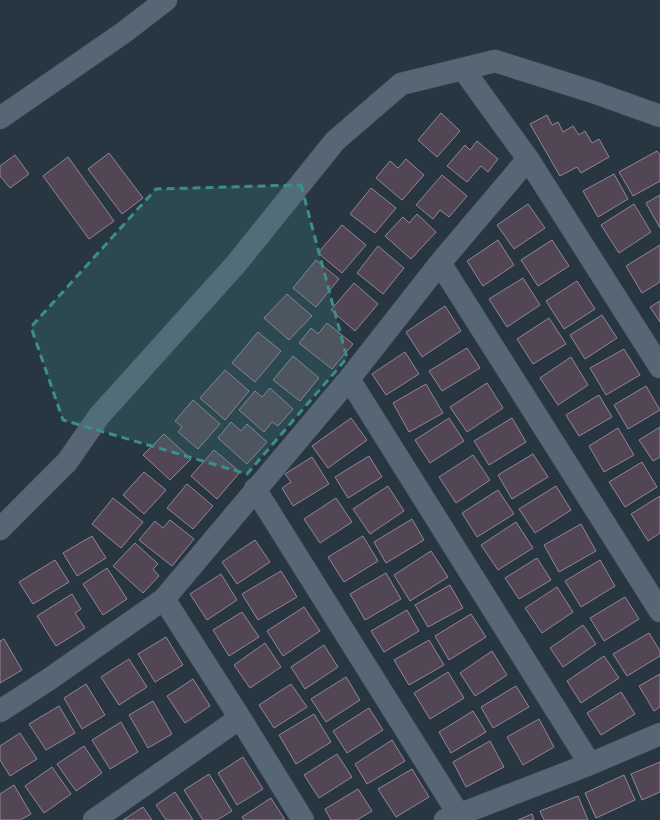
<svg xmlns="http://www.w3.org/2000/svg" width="660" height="820" font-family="'Roboto Condensed',sans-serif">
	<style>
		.building { fill: #524654; stroke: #938596 }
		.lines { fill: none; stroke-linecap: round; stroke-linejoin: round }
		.minor-casing { stroke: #45515c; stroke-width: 23 }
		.minor { stroke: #576674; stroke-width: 22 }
		.marked { fill: #3b8f8b; fill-opacity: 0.2; stroke: #3b8f8b; stroke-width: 3; stroke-dasharray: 8 5; stroke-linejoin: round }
	</style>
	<rect width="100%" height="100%" fill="#283642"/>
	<path class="building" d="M441,113L460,131L437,157L418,140Z
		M547,115L552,125L558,122L563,132L573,126L579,135L585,131L592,143L599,139L609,157L581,173L577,167L560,176L530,124Z
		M477,141L498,159L488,172L481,166L467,182L447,166L465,145L470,150Z
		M657,151L660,155V181L633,196L619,172Z
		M109,153L143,198L122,214L88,169Z
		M15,155L29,174L10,188L0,176V166Z
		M68,157L114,221L89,239L43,176Z
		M406,159L424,175L402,200L376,178L390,161L398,168Z
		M614,174L628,199L598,217L583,191Z
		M442,175L467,196L449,217L440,210L433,219L416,205Z
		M371,188L396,208L375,233L350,214Z
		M660,195V228L646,203Z
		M528,204L545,228L514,249L497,225Z
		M634,204L651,232L619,253L601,225Z
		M417,214L436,232L411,259L385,236L403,217L409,223Z
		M342,225L366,245L342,273L318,253Z
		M498,240L514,265L483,286L467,261Z
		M552,240L569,266L538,286L521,260Z
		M660,245V282L642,293L626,266Z
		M378,246L404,268L383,294L357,273Z
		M316,260L339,279L316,307L293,288Z
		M523,278L540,305L507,327L489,299Z
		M577,281L595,309L564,329L546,301Z
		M354,283L378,304L355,331L331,310Z
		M287,294L312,316L289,340L264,318Z
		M660,301V322L650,307Z
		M445,306L461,331L422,357L406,332Z
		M602,315L617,338L585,359L570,335Z
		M549,318L566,344L533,364L517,339Z
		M327,323L353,344L332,369L299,343L311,328L318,334Z
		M258,332L281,351L255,382L232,363Z
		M467,348L480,368L442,391L429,371Z
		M624,349L640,375L606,395L590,368Z
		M405,352L419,374L386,395L372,374Z
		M293,356L319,378L300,401L273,380Z
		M571,357L588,385L558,405L540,378Z
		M225,370L249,391L225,420L200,398Z
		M487,383L503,408L467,432L450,407Z
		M426,384L443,413L409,432L393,403Z
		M646,386L660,410L628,429L614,405Z
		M270,388L293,409L278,426L272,422L264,432L239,410L255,391L262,397Z
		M599,395L612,417L579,436L566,415Z
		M193,400L220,424L198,449L178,432L182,427L175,421Z
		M351,418L367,440L328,468L312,446Z
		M449,418L464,441L430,463L415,440Z
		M512,418L526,442L489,465L474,441Z
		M231,422L241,431L247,424L267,442L247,464L218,438Z
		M660,427V457L653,461L639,440Z
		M618,428L634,455L604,472L589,446Z
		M164,434L191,459L170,480L143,455Z
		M214,450L240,472L217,499L191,476Z
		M533,454L548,477L512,499L498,475Z
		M473,455L490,480L456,503L439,477Z
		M369,456L382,477L348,498L335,477Z
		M312,457L329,484L293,506L282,488L291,482L285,474Z
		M642,462L657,487L625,507L609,482Z
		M144,472L166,490L144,514L123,495Z
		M187,484L213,506L193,529L167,508Z
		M388,486L404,511L370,534L353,509Z
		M556,486L571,510L535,533L519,509Z
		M498,490L514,514L477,537L462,513Z
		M660,496V533L648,541L631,514Z
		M113,498L143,522L121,548L92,524Z
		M336,498L352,522L320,543L304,519Z
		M412,519L424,540L386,563L374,542Z
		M170,520L194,539L172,566L139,540L155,521L163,528Z
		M516,522L533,548L498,570L481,545Z
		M581,524L596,551L559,572L544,545Z
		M92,536L106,558L77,576L63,553Z
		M363,536L378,561L344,582L328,557Z
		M255,540L270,562L237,584L222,562Z
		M135,543L158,564L153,569L159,576L143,593L113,566Z
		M431,551L448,577L410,601L394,575Z
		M537,558L551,580L519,599L505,578Z
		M55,560L69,582L33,604L19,582Z
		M600,560L615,586L581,607L565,581Z
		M107,568L127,599L103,615L83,584Z
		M281,571L297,597L258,620L242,594Z
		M386,573L401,599L365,620L350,594Z
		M221,574L237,600L207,620L190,594Z
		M450,585L463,608L428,627L415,605Z
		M557,587L573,612L542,633L525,608Z
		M72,594L81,609L75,613L85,628L56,646L37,616Z
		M625,597L639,619L604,641L590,618Z
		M304,607L320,631L283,656L267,631Z
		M407,610L419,631L384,652L371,631Z
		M242,612L259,637L229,656L213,630Z
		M471,614L486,637L449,660L435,636Z
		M583,625L596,644L563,667L550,648Z
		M649,633L660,651V656L627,676L613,654Z
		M166,637L183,665L155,682L138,654Z
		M4,639L22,670L0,683V641Z
		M429,640L444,665L409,685L394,660Z
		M265,643L281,667L250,688L234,665Z
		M324,645L338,667L305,689L291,667Z
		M492,651L507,675L475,696L460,673Z
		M604,656L619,678L581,703L567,681Z
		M129,659L147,687L119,705L101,677Z
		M448,672L464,698L430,719L414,693Z
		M660,674V707L654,711L639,686Z
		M346,677L360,700L326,722L311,699Z
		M193,679L210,706L185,723L167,696Z
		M86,684L105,715L82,729L64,698Z
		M291,684L307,707L274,728L259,705Z
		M516,686L529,707L493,728L481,707Z
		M621,692L635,714L601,735L587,713Z
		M153,701L172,734L148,748L129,715Z
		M59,706L75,733L46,750L29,724Z
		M369,708L383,730L347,753L333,731Z
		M473,711L486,732L451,753L439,732Z
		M314,714L331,742L296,764L279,735Z
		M539,719L554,747L523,765L507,737Z
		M121,722L138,752L110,769L92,740Z
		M20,733L37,759L10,776L0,760V746Z
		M392,740L405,761L367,784L355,764Z
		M490,741L504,767L466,787L453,762Z
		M84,746L102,773L76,791L57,764Z
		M337,754L352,777L319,798L304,775Z
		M243,757L263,789L237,805L218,773Z
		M660,762V792L642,800L631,774Z
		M52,767L71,794L44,813L25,786Z
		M412,769L429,797L396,817L378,789Z
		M209,774L232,811L217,820H203L184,790Z
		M624,775L635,800L596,818L585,793Z
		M14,785L31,814L20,820H0V794Z
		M358,789L372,811L357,820H331L325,809Z
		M175,792L193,820H166L156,805Z
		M578,796L588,820H544L540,811Z
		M271,798L285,820H244L242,817Z
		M143,807L152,820H123Z
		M532,814L534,820H518Z"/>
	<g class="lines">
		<defs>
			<path id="minor" d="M463,69L528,159L660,367
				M0,118L123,33L166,0
				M440,263L660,611
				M349,379L590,764
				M255,489L459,815
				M0,529L67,462L99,416L236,264L335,141L401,84L495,61L593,92L660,116
				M164,599L240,718L303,820
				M0,711L48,680L164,599L349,379L440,263L528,159
				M94,820L240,718
				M445,820L590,764L660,734"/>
		</defs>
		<use href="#minor" class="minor-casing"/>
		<use href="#minor" class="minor"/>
	</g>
	<path class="marked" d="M301,185L347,358L247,474L63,420L31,327L156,189Z"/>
</svg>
